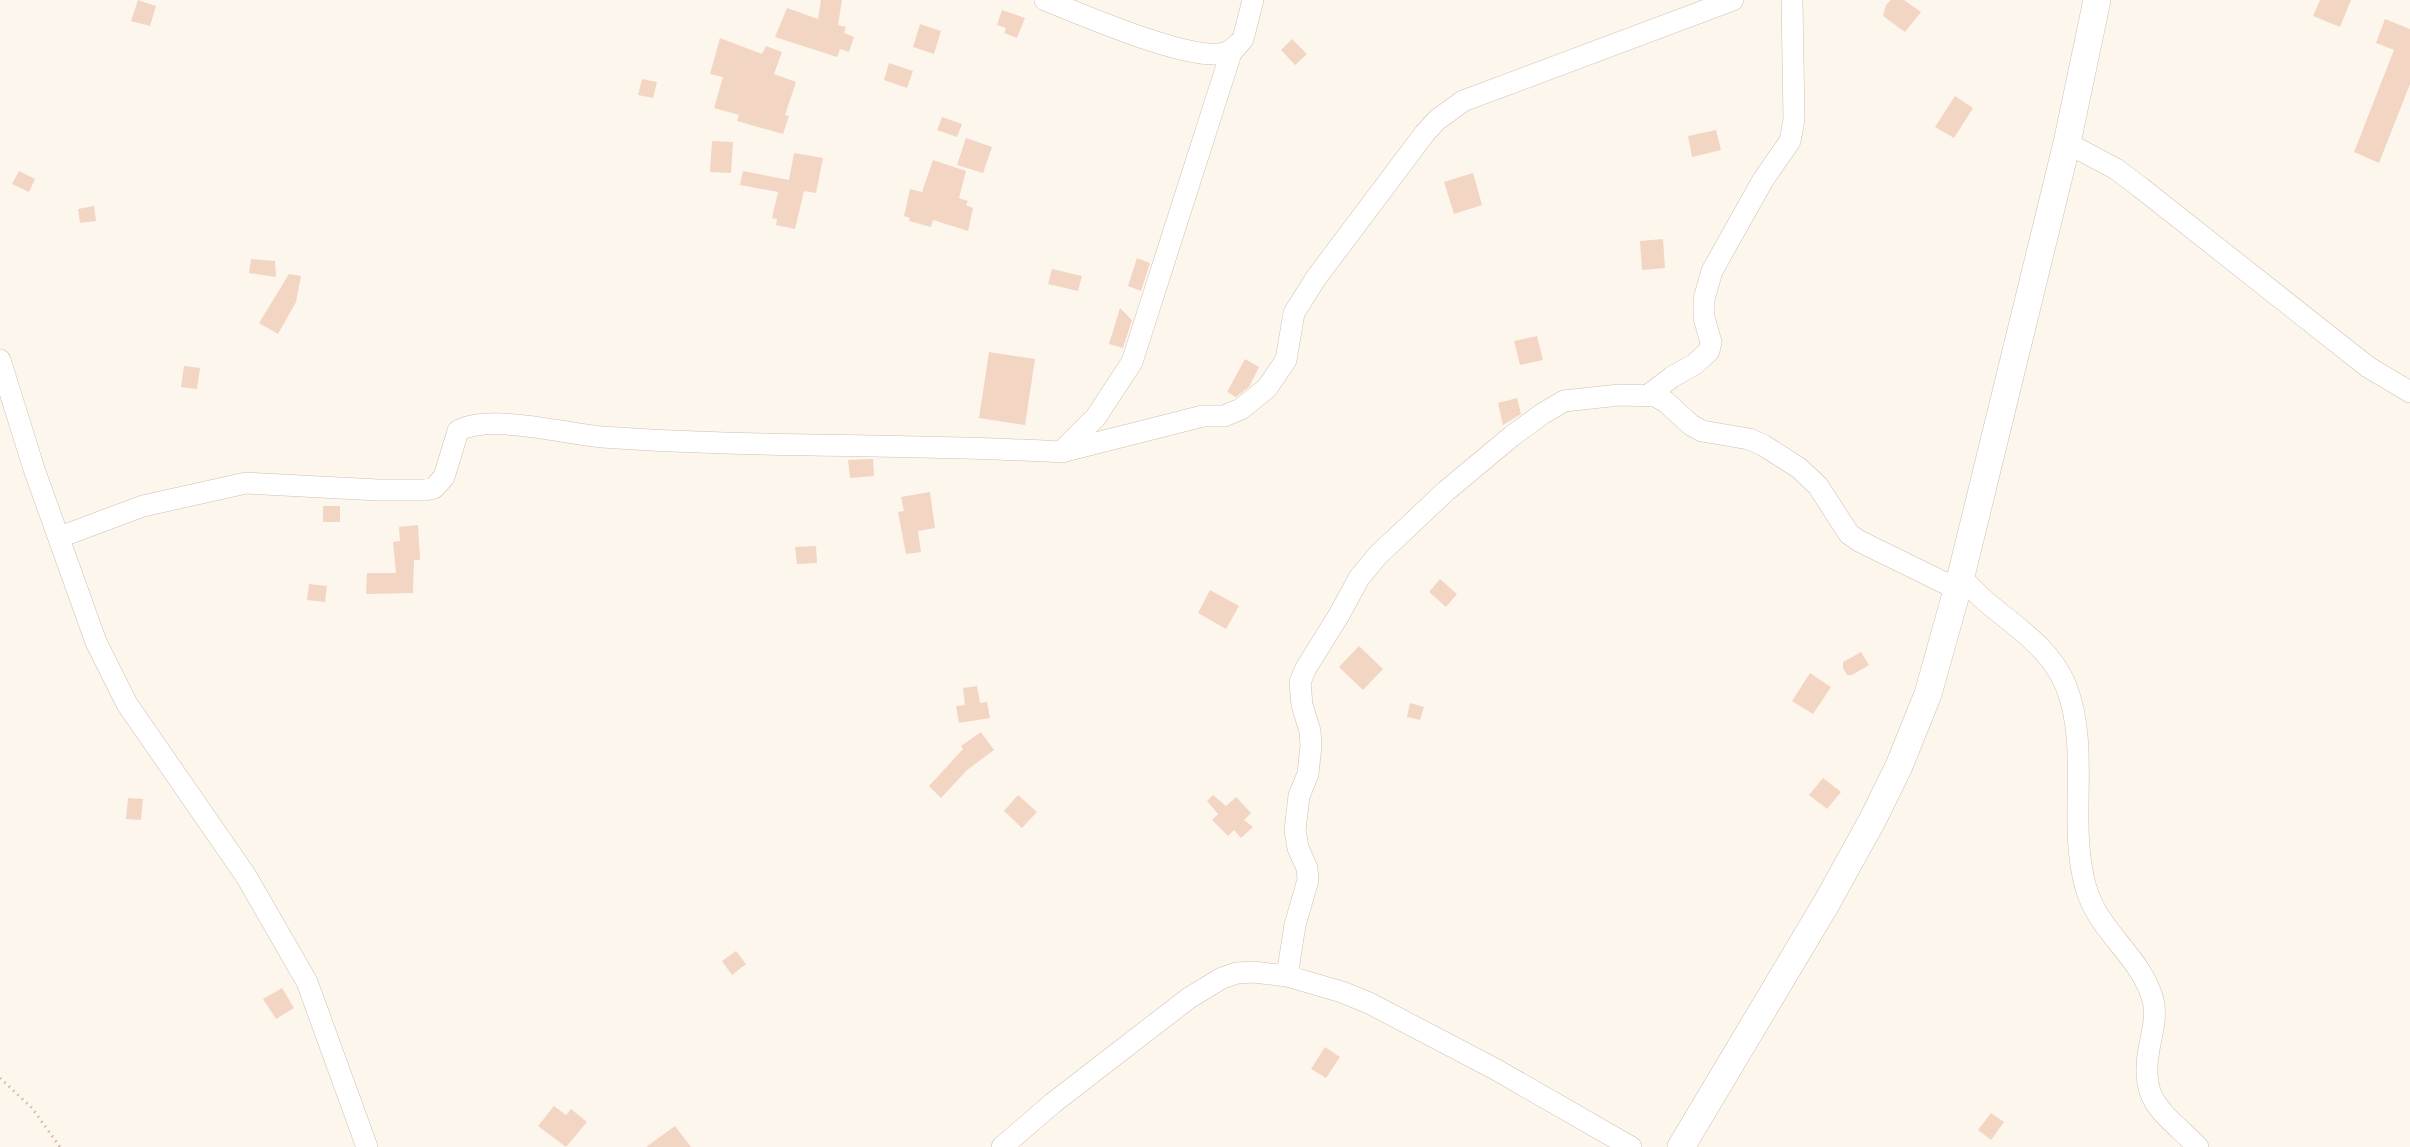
<svg xmlns="http://www.w3.org/2000/svg" width="2410" height="1147" font-family="'Exo 2',sans-serif">
	<style>
		.building { fill: #f3d5c3 }
		.lines { fill: none; stroke-linecap: round; stroke-linejoin: round }
		.minor-casing { stroke: #d1beb0; stroke-width: 22 }
		.tertiary-casing { stroke: #d1beb0; stroke-width: 28 }
		.path { stroke: #d9b8a5; stroke-width: 3; stroke-dasharray: 1.5 4.5; stroke-linecap: butt }
		.minor { stroke: #fff; stroke-width: 21 }
		.tertiary { stroke: #fff; stroke-width: 27 }
	</style>
	<rect width="100%" height="100%" fill="#fdf6ec"/>
	<path class="building" d="M138,0L156,6L150,26L131,21Z
		M821,0H842L838,25L846,27L844,33L854,37L849,52L840,49L837,57L775,37L787,8L818,19Z
		M1891,0H1904L1921,12L1905,32L1883,16L1886,5Z
		M2320,0H2351L2340,27L2313,16Z
		M1002,10L1025,18L1017,38L1004,33L1006,28L997,25Z
		M2385,19L2410,29V84L2379,163L2354,152L2394,50L2376,43Z
		M920,24L941,31L934,54L913,47Z
		M720,38L762,54L766,46L782,52L774,74L796,82L785,115L789,116L783,134L737,121L739,115L714,108L723,77L710,74Z
		M1292,39L1307,54L1295,65L1281,50Z
		M889,63L913,71L907,88L884,80Z
		M642,79L657,82L653,98L638,95Z
		M1955,96L1973,108L1954,138L1935,127Z
		M942,117L962,124L957,137L937,130Z
		M1716,130L1721,150L1692,157L1688,136Z
		M966,138L992,147L983,173L957,165Z
		M712,141L733,142L731,173L710,172Z
		M794,153L823,158L816,193L804,191L795,229L776,225L777,219L772,218L778,192L740,185L743,171L789,180Z
		M933,160L966,171L959,198L968,201L966,205L973,208L968,231L933,220L931,227L909,221L910,218L904,216L910,189L922,192Z
		M19,171L35,179L29,192L12,184Z
		M1473,173L1482,205L1454,214L1444,182Z
		M94,206L96,221L80,223L78,209Z
		M1663,239L1665,268L1642,270L1640,241Z
		M1137,258L1150,263L1141,291L1128,286Z
		M251,259L275,261L276,277L249,273Z
		M1052,269L1082,276L1078,291L1048,284Z
		M289,274L301,276L296,302L278,334L259,323Z
		M1120,308L1132,320L1123,348L1109,344Z
		M1537,336L1543,360L1520,365L1514,341Z
		M989,352L1035,359L1025,425L979,418Z
		M1245,359L1259,367L1249,387L1236,397L1227,392Z
		M184,366L200,368L197,389L181,387Z
		M1517,398L1521,414L1503,425L1498,403Z
		M873,459L874,476L850,478L848,460Z
		M930,492L935,528L918,531L921,552L906,554L898,512L904,511L901,497Z
		M323,506H340V522H323Z
		M418,525L420,560H414L413,593L366,594L367,573H396L393,542L400,541L399,527Z
		M816,546L817,563L797,564L795,547Z
		M1440,579L1457,594L1446,607L1429,592Z
		M309,584L327,586L325,602L307,600Z
		M1210,590L1239,606L1226,629L1198,613Z
		M1359,646L1383,669L1363,690L1339,667Z
		M1861,652L1869,665L1852,675H1847L1843,668V662Z
		M1810,673L1831,687L1813,714L1792,701Z
		M977,686L980,703L987,702L990,718L959,723L956,706L965,705L963,688Z
		M1410,703L1424,707L1420,720L1407,717Z
		M981,732L994,750L967,770L941,798L929,786L963,749L961,746Z
		M1823,778L1841,792L1827,809L1809,795Z
		M1018,795L1037,812L1022,828L1004,811Z
		M1213,795L1226,806L1236,797L1251,813L1244,820L1253,827L1241,838L1234,830L1228,836L1212,820L1218,814L1207,801Z
		M128,798L143,799L141,820L126,819Z
		M736,951L746,964L732,975L722,961Z
		M282,988L294,1008L276,1019L263,999Z
		M1325,1047L1340,1057L1326,1078L1311,1069Z
		M554,1106L566,1115L571,1109L587,1122L566,1147L538,1126Z
		M1991,1113L2004,1122L1991,1140L1978,1130Z
		M675,1126L691,1147H646Z"/>
	<g class="lines">
		<defs>
			<path id="minor" d="M1045,0C1081,14 1190,62 1224,53C1229,52 1235,47 1239,43
				M2067,143L2116,169L2140,187L2368,367L2410,392
				M0,360L34,469L96,642L127,704L246,876L307,982L367,1147
				M1647,396L1672,377L1695,364L1709,351L1711,342L1704,318V299L1712,271L1763,180L1790,141L1794,120L1792,0
				M1061,452L1203,416H1224L1241,409L1267,388L1286,360L1294,313L1316,278L1425,133L1437,120L1463,101L1733,0
				M60,537L143,506L246,483L378,490H425L434,488L444,477L458,431C488,413 566,434 602,437C755,448 908,443 1061,452L1096,417L1132,362L1231,53L1243,39L1253,0
				M1961,576C1992,616 2046,636 2066,686C2091,750 2067,822 2086,888C2099,933 2141,956 2153,1000C2157,1016 2152,1032 2149,1049C2139,1103 2164,1112 2198,1147
				M1287,976L1295,925L1308,880L1307,868L1298,848L1295,830L1299,796L1308,774L1311,745L1310,731L1302,705L1300,682L1306,668L1339,615L1359,578L1378,555L1446,491L1512,436L1542,414L1564,401L1619,395L1655,396L1666,402L1691,425L1702,431L1749,439L1763,445L1799,468L1818,486L1849,534L1859,541L1957,589
				M1002,1147L1053,1103L1189,998L1222,978L1237,973L1253,972L1287,976L1342,992L1369,1003L1495,1069L1631,1147"/>
			<path id="tertiary" d="M1681,1147L1826,904L1873,819L1899,766L1928,694L1961,576L2067,143L2097,0"/>
		</defs>
		<use href="#minor" class="minor-casing"/>
		<use href="#tertiary" class="tertiary-casing"/>
		<path class="path" d="M0,1078L32,1108L60,1147"/>
		<use href="#minor" class="minor"/>
		<use href="#tertiary" class="tertiary"/>
	</g>
</svg>
